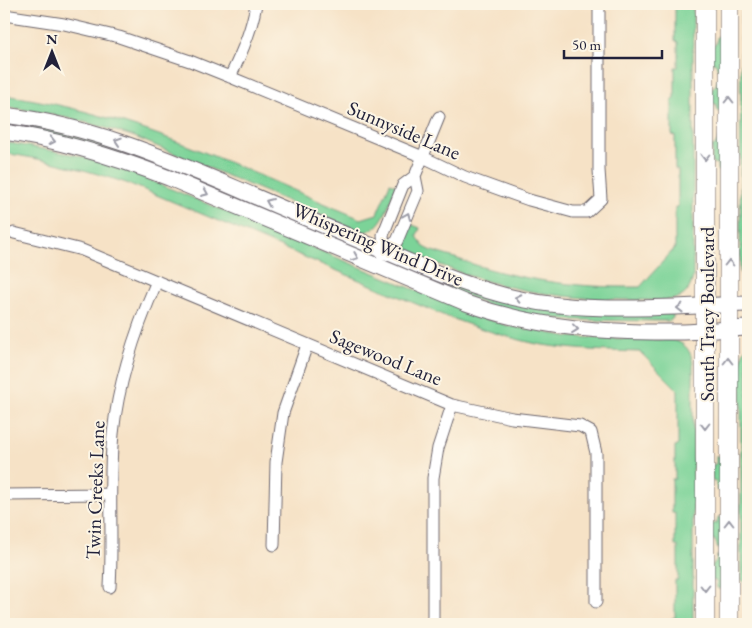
<svg xmlns="http://www.w3.org/2000/svg" width="752" height="628" font-family="'EB Garamond',serif">
	<style>
		.green { fill: #7bd398; stroke: #4e7a6a }
		.lines { fill: none; stroke-linecap: round; stroke-linejoin: round }
		.street-casing { stroke: #6c656c; stroke-width: 13 }
		.secondary-casing { stroke: #6c656c; stroke-width: 17 }
		.primary-casing { stroke: #6c656c; stroke-width: 19 }
		.street { stroke: #fff; stroke-width: 11 }
		.secondary { stroke: #fff; stroke-width: 15 }
		.primary { stroke: #fff; stroke-width: 18 }
		.oneway { stroke: #9c9ca7 }
		.labels { text-anchor: middle; dominant-baseline: central; stroke-width: 4; stroke-linejoin: round; paint-order: stroke }
		.street-label { font-size: 20px; fill: #22223b; stroke: #fcf5e5 }
	</style>
	<rect width="100%" height="100%" fill="#fcf5e5"/>
	<filter id="ink" filterUnits="userSpaceOnUse"><feTurbulence type="fractalNoise" baseFrequency=".02" numOctaves="2"/><feDisplacementMap in="SourceGraphic" scale="10" xChannelSelector="R" yChannelSelector="G"/><feConvolveMatrix kernelMatrix="1 2 1 2 8 2 1 2 1" color-interpolation-filters="sRGB"/></filter>
	<filter id="wash" filterUnits="userSpaceOnUse"><feTurbulence type="fractalNoise" baseFrequency=".0096" numOctaves="4" result="noise"/><feDisplacementMap in="SourceGraphic" scale="20" xChannelSelector="R" yChannelSelector="G"/><feGaussianBlur stdDeviation="1.12" result="paint"/><feColorMatrix in="noise" values="0 0 0 0 0 0 0 0 0 0 0 0 0 0 0 0 0 1.4 0 .05"/><feComposite in="paint" operator="in"/></filter>
	<g filter="url(#wash)">
		<rect width="100%" height="100%" fill="#f6e2c6"/>
		<path class="green" d="M675,4H693V277C691,286 687,295 678,298C667,302 652,300 640,300C572,300 506,292 443,266C433,262 419,259 411,252C403,244 407,234 410,224L420,228L417,236C419,239 421,244 423,246C431,252 446,255 455,258C515,280 576,288 640,287L675,248V207H678V169H675V136L672,135V100L675,99V67H678V42L675,41Z
			M748,4V288L743,281L740,271L741,17L743,9Z
			M721,34V70C717,70 717,67 716,63L712,62V46L716,44L717,37Z
			M721,77V112L717,111L716,104L712,103V88L716,85L718,78Z
			M4,95C130,112 244,170 361,219L377,214L390,183L396,185C389,202 384,232 361,232L135,137C92,123 49,112 4,107Z
			M4,119L123,147L285,216L259,211L4,128Z
			M719,138H721L720,172L717,170V164L712,163V146H715Z
			M4,142L76,155L123,169L483,318L509,326L571,337L672,340C686,343 691,351 693,364V624H672V618H675V580H678V546H675V513H672V479H675V446L678,445V390L640,352C606,351 571,350 537,344C505,337 475,327 445,316L135,186C92,171 49,160 4,153Z
			M411,270L471,290L673,314V318L669,321L570,320L500,311L419,275Z
			M748,344V587L742,580L741,574V361L743,353Z
			M716,456H720L721,491L717,490L716,481L712,480V465L716,464Z
			M718,517H721V549H718L715,540H712V524L717,523Z
			M717,556H721V589H719L717,588L716,581L712,580V565L716,562Z"/>
	</g>
	<g filter="url(#ink)">
		<g class="lines">
			<defs>
				<path id="street" d="M4,15L64,24L119,37L190,61L230,77L423,157L465,177L529,200L573,212H587L601,199L599,170V4
					M230,77C242,53 252,30 256,4
					M14,233L82,250L452,405L512,418L580,426L591,432L596,453V602
					M384,250L397,241L418,191L415,176
					M382,255L384,250L383,235L403,185L415,176L439,117
					M4,495L110,494
					M274,545L276,462L283,413L307,345
					M110,587C113,536 108,485 113,434C118,382 136,329 157,281
					M433,624V478L438,448L452,405"/>
				<path id="secondary" d="M4,115C88,125 161,156 238,189C286,210 334,230 382,250C422,267 461,284 503,295C583,316 667,306 748,304
					M4,132C61,140 115,157 169,178L466,303C537,329 609,333 684,332C705,331 727,329 748,328"/>
				<path id="primary" d="M705,4V624
					M729,624V4"/>
			</defs>
			<use href="#street" class="street-casing"/>
			<use href="#secondary" class="secondary-casing"/>
			<use href="#primary" class="primary-casing"/>
			<use href="#street" class="street"/>
			<use href="#secondary" class="secondary"/>
			<use href="#primary" class="primary"/>
		</g>
		<defs><path id="oneway-chevron" d="M-2-3.5L2.5 0L-2 3.5" fill="none" stroke-width="1.6" stroke-linecap="round" stroke-linejoin="round" transform="scale(1.25)"/></defs>
		<g class="oneway">
			<use href="#oneway-chevron" transform="translate(729 100) rotate(-90)"/>
			<use href="#oneway-chevron" transform="translate(52 141) rotate(12)"/>
			<use href="#oneway-chevron" transform="translate(118 141) rotate(-162)"/>
			<use href="#oneway-chevron" transform="translate(705 157) rotate(90)"/>
			<use href="#oneway-chevron" transform="translate(205 193) rotate(23)"/>
			<use href="#oneway-chevron" transform="translate(269 202) rotate(-157)"/>
			<use href="#oneway-chevron" transform="translate(407 216) rotate(-67)"/>
			<use href="#oneway-chevron" transform="translate(355 257) rotate(22)"/>
			<use href="#oneway-chevron" transform="translate(729 263) rotate(-90)"/>
			<use href="#oneway-chevron" transform="translate(518 298) rotate(-168)"/>
			<use href="#oneway-chevron" transform="translate(680 308) rotate(179)"/>
			<use href="#oneway-chevron" transform="translate(575 329) rotate(6)"/>
			<use href="#oneway-chevron" transform="translate(728 361) rotate(-90)"/>
			<use href="#oneway-chevron" transform="translate(705 426) rotate(90)"/>
			<use href="#oneway-chevron" transform="translate(729 523) rotate(-90)"/>
			<use href="#oneway-chevron" transform="translate(705 588) rotate(90)"/>
		</g>
	</g>
	<g class="labels">
		<g class="street-label">
			<text transform="translate(404 130) rotate(23)">Sunnyside Lane</text>
			<text transform="translate(378 244) rotate(23)">Whispering Wind Drive</text>
			<text transform="translate(707 314) rotate(-90)">South Tracy Boulevard</text>
			<text transform="translate(386 357) rotate(22)">Sagewood Lane</text>
			<text transform="translate(95 490) rotate(-88)">Twin Creeks Lane</text>
		</g>
	</g>
	<rect width="752" height="628" fill="none" stroke="#fcf5e5" stroke-width="20"/>
	<g transform="translate(52 52)" stroke="#fcf5e5" stroke-width="4" paint-order="stroke">
	<path d="M0-4L9 19L0 12L-9 19Z" fill="#22223b"/>
	<text y="-8" font-size="14" font-weight="bold" text-anchor="middle" fill="#22223b">N</text>
	</g>
	<path d="M564 50v8h98v-8" fill="none" stroke="#22223b" stroke-width="2.5"/>
	<text x="572" y="50" font-size="15" fill="#22223b" stroke="#fcf5e5" stroke-width="4" paint-order="stroke">50 m</text>
</svg>
